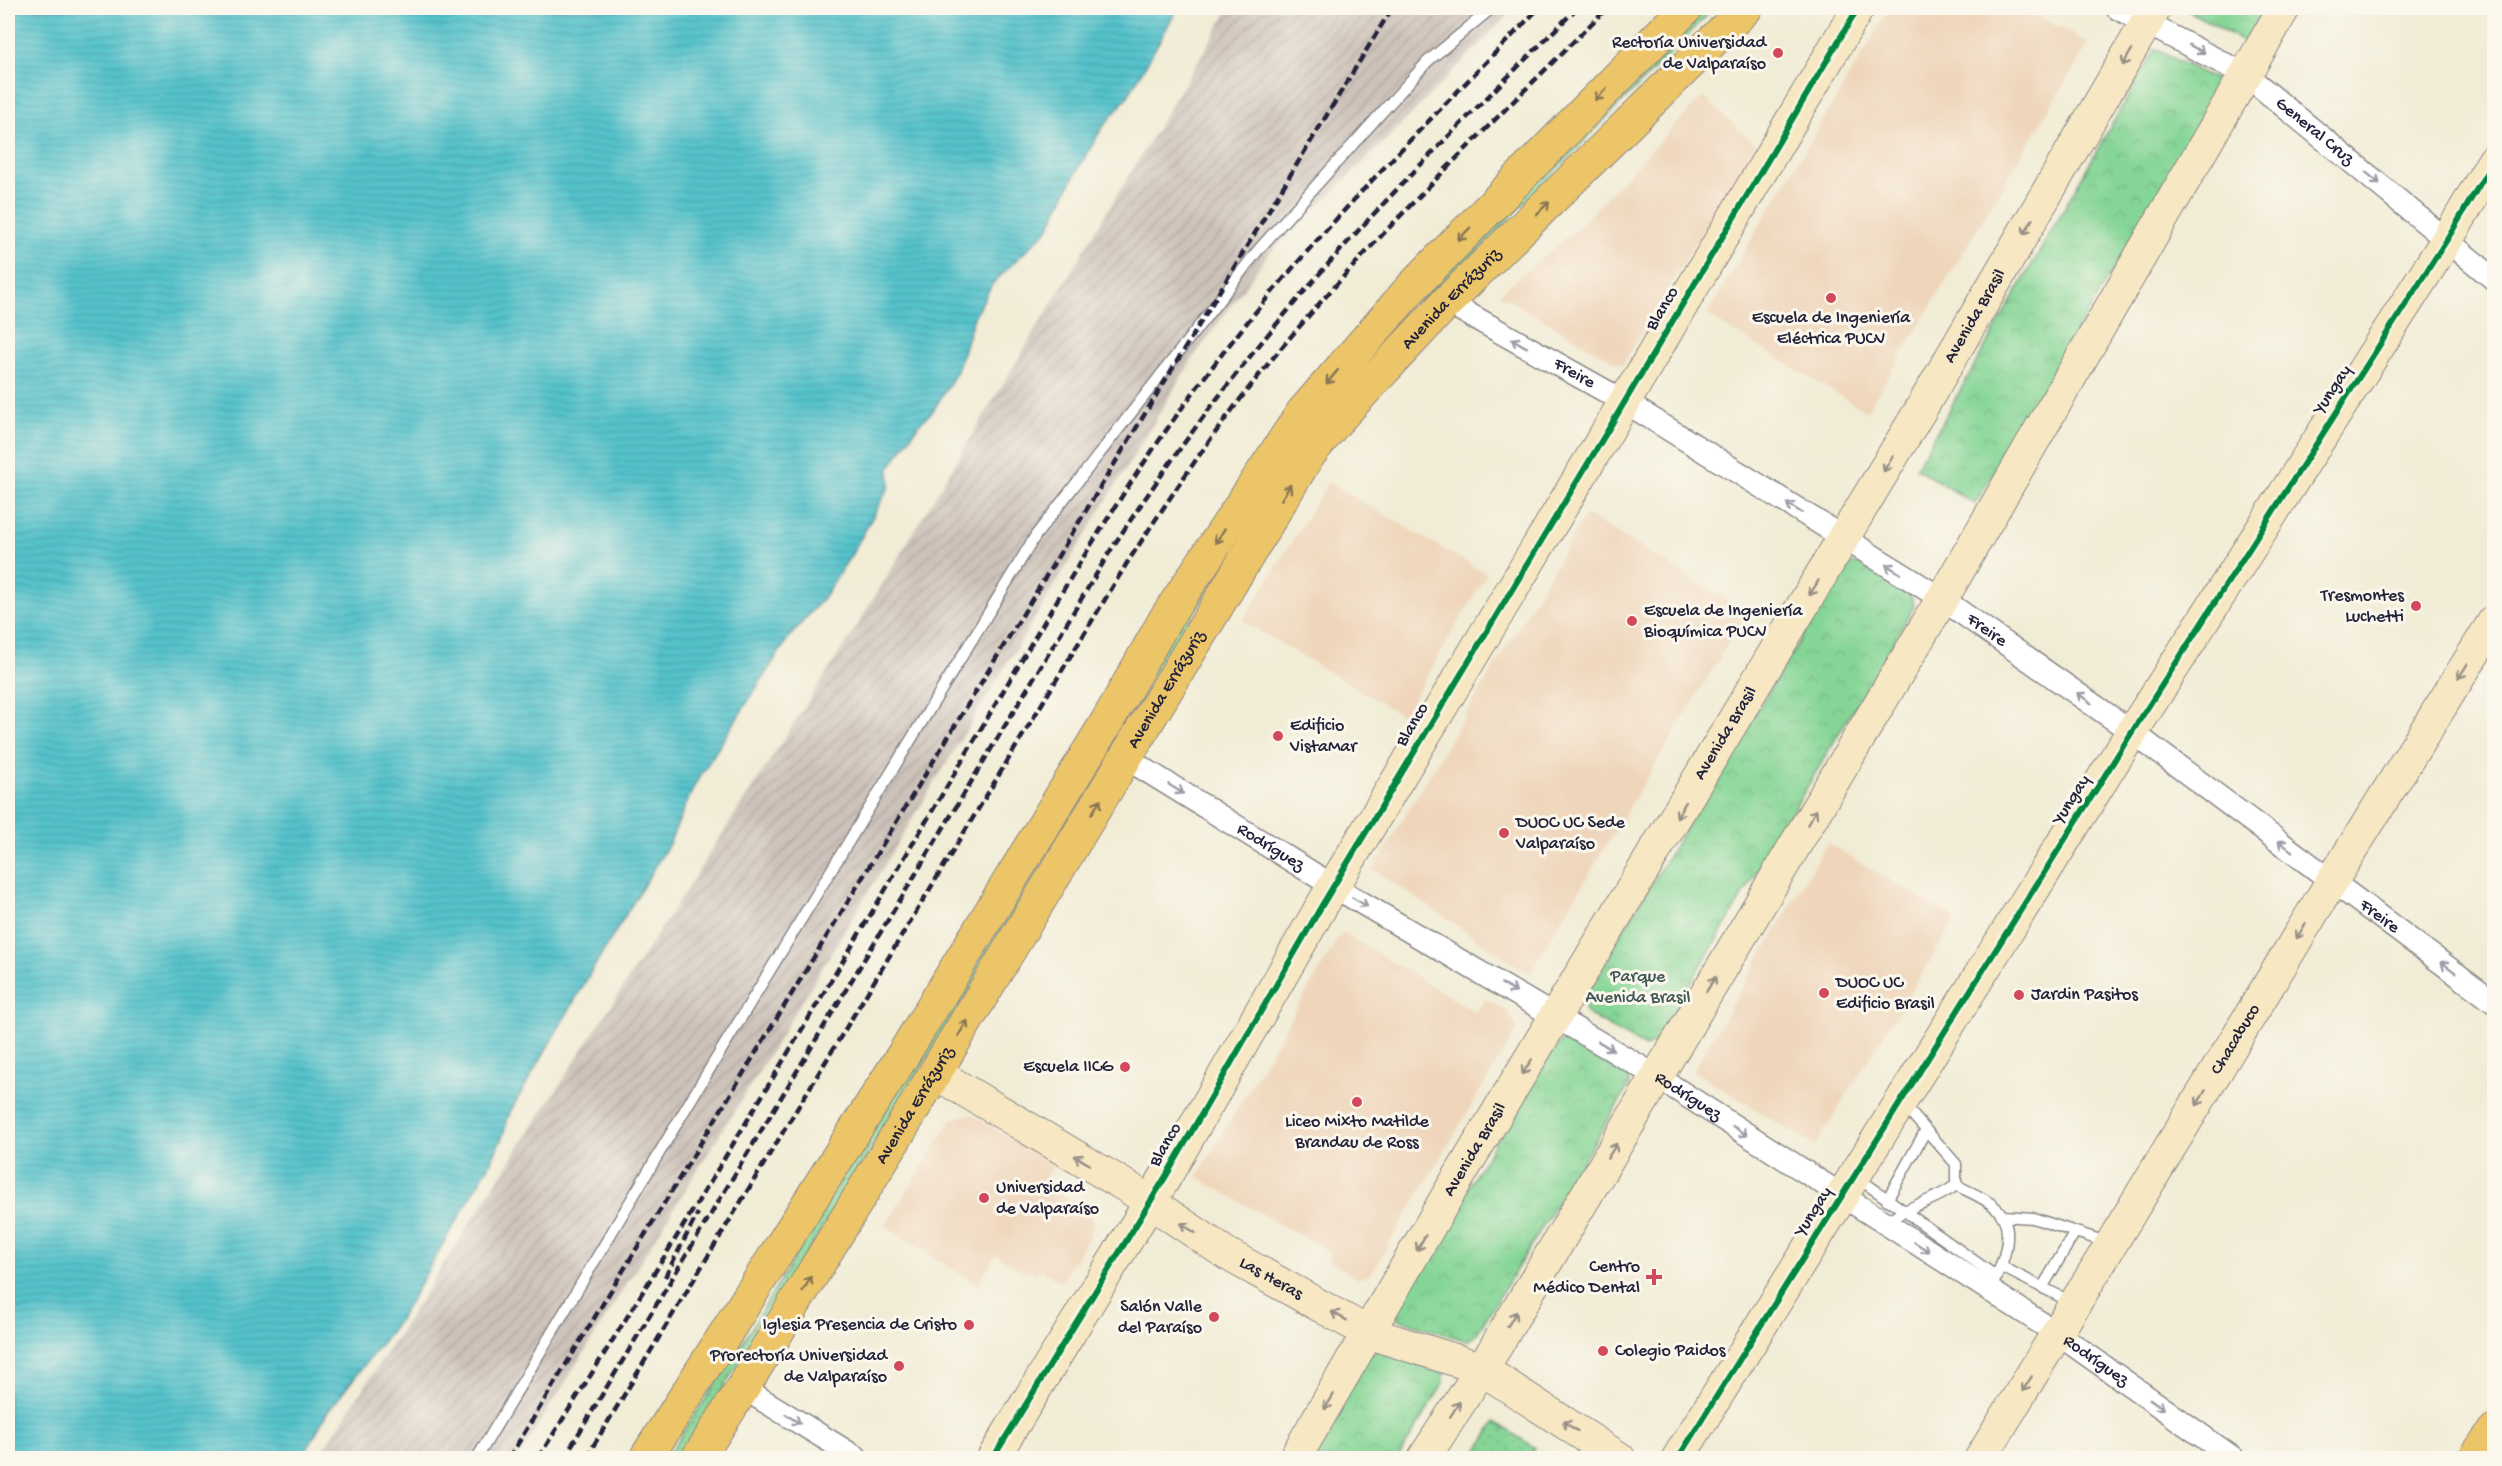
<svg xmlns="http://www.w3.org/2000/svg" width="2502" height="1466" font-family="'Gochi Hand',sans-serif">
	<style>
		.built { fill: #efd6bb }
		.industrial { fill: url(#industrial-furrows) }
		.grass { fill: url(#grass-dots); stroke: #547c68; stroke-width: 1.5 }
		.park { fill: url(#park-crowns); stroke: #547c68; stroke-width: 1.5 }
		.water { fill: url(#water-rules); stroke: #3b7283; stroke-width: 1.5 }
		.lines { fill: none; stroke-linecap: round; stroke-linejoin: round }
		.lane-casing { stroke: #8a8788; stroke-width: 13 }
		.street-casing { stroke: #8a8788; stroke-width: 25 }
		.secondary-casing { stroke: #8a8788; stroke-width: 34 }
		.primary-casing { stroke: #8a8788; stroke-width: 35 }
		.lane { stroke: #fff; stroke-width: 10 }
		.street { stroke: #fff; stroke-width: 22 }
		.secondary { stroke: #f7e8c3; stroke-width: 32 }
		.primary { stroke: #ecc569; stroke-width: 33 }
		.rail { stroke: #22223b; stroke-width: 4.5; stroke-dasharray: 9 4.5; stroke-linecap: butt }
		.cycleway-casing { stroke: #fbf7ec; stroke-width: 10 }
		.cycleway { stroke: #00873e; stroke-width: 6 }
		.oneway { stroke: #9c9ca7 }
		.oneway2 { stroke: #978f86 }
		.oneway3 { stroke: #877452 }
		.poi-dot { fill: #d1495b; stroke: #fbf7ec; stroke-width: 2 }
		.labels { text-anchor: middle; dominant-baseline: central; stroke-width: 6; stroke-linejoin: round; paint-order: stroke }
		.poi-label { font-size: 18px; fill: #22223b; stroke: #fbf7ec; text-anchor: end }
		.street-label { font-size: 18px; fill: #22223b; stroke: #fbf7ec }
		.park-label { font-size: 18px; fill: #405856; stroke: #fbf7ec }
	</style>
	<defs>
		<pattern id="industrial-furrows" width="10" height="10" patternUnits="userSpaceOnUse" patternTransform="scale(1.5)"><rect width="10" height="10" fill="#cdc2b9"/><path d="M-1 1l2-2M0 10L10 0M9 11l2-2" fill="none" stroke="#b0a6a0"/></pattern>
		<pattern id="grass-dots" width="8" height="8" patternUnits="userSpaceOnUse" patternTransform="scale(1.5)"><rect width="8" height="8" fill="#85d596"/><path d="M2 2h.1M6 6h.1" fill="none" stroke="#73b782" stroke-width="1.8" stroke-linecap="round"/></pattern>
		<pattern id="park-crowns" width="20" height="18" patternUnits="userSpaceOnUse" patternTransform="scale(1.5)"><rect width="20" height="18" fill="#85d596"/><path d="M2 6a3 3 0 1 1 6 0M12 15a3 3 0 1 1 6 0" fill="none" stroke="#73b782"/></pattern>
		<pattern id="water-rules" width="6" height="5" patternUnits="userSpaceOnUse" patternTransform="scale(1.5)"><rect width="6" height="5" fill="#54c2cb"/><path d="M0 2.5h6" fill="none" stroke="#49a6af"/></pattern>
	</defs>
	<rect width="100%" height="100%" fill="#fbf7ec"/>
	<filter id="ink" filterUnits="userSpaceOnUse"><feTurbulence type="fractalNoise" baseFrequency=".0167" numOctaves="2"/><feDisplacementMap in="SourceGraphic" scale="12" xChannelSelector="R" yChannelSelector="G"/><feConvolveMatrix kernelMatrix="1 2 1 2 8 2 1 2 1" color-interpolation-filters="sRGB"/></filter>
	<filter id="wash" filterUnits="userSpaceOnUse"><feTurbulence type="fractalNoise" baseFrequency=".008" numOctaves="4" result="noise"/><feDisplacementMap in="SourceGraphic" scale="24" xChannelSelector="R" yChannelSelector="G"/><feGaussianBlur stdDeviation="1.35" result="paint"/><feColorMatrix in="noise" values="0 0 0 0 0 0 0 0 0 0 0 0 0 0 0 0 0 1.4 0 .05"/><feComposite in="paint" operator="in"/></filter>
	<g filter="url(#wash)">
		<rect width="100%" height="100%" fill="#f1ecd5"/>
		<path class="built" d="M1890,8H2023L2089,43L1867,412L1706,315Z
			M1703,96L1755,144L1622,366L1499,294L1577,228Z
			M1328,482L1487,574L1403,716L1243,621Z
			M1586,514L1747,612L1529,974L1373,869Z
			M1827,843L1956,919L1815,1146L1693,1071Z
			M1342,932L1476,1012L1486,999L1507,1011L1518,1028L1371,1274L1358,1279L1327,1259L1331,1253L1197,1177Z
			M971,1114L1054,1165L1042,1182L1089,1213L1093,1226L1088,1239L1061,1282L1041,1270L1037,1276L1028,1270L1026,1273L996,1255L977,1285L885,1226L952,1119Z"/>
		<path class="industrial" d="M1230,8H1515L1379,147L1267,256L1193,358L755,1078L518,1458H318L857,626Z"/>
		<path class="grass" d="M1702,8H1714L1330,403C1257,502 1196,609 1134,715L1125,709L1292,438L1524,188Z
			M1081,785L1092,792L696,1432L678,1458H666L738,1350Z
			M1495,1422L1535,1448L1528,1458H1473Z"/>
		<path class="park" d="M2183,8H2264L2245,42Z
			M2155,49L2223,83L1975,504L1916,468Z
			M1861,563L1910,593L1914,607L1655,1043L1645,1047L1586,1013L1583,996L1846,565Z
			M1567,1039L1629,1075V1086L1476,1335L1467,1341L1398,1319L1395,1308L1553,1047Z
			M1381,1347L1444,1372V1382L1398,1458H1306L1369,1353Z"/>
		<path class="water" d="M8,8H1178L1128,96L1102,128L1072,180L1048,229L993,283L974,317L957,371L933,411L920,423L889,468L890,485L853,552L823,598L787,640L695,784L669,844L595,965L510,1112L503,1135L490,1164L397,1323L327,1413L302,1458H8Z"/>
	</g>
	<g filter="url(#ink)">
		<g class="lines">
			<defs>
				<path id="lane" d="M1903,1104L1956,1164V1185
					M1858,1178L1997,1277
					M1887,1200L1926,1130
					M2003,1216L2033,1218L2109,1243
					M1886,1224C1906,1205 1935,1202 1956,1185C1969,1192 1986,1198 1996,1208C2019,1229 2001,1268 1990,1291
					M2002,1267L2071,1302
					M2042,1288L2075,1232
					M477,1458L692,1098L1036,535L1259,249L1428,61L1492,8"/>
				<g id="street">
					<path id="s1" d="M2117,8L2246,75L2494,279"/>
					<path id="s2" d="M1447,302L1625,402L1942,599L2132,732L2494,1002"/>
					<path id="s3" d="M1126,758L1333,886L1656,1076L2058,1334L2233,1458"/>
					<path d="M743,1388L857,1458"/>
				</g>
				<g id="secondary">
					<path id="s4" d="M935,1073L1129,1188L1227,1254L1369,1333L1480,1368L1619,1458"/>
					<path d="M993,1458L1166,1176L1321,907L1608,430L1858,8"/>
					<path id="s5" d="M1295,1458L1449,1193L1918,414L2155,8"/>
					<path d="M1424,1458L1495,1348L1942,599L2284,8"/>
					<path d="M1678,1458L2132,732L2448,238L2494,160"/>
					<path id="s6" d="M1981,1458L2332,881L2494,621"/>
				</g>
				<g id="primary">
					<path d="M646,1458L903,1055L1108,720L1166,618L1303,412L1413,286L1686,8"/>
					<path id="s7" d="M698,1458L743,1388L935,1073L1307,457L1337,420L1447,302L1746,8"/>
					<path d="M2475,1458L2494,1431"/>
				</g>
			</defs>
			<use href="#lane" class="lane-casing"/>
			<use href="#street" class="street-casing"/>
			<use href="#secondary" class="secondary-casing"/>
			<use href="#primary" class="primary-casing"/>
			<use href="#lane" class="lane"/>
			<use href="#street" class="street"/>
			<use href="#secondary" class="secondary"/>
			<use href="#primary" class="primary"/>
			<path class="rail" d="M665,1277L698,1213
				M509,1458L1392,8
				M538,1458C680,1237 814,1009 949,783C1034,640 1115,494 1216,362C1313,235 1428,122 1539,8
				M564,1458L1112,548C1167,464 1226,383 1291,307C1380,201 1480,105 1577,8
				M586,1458L1127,563C1167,502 1207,441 1252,384C1358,250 1487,129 1607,8"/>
			<defs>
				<path id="cycleway" d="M993,1458L1166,1176L1321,907L1608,430L1858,8
					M1678,1458L2132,732L2448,238L2494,160"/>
			</defs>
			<use href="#cycleway" class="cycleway-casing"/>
			<use href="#cycleway" class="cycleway"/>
		</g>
		<defs><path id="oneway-shaft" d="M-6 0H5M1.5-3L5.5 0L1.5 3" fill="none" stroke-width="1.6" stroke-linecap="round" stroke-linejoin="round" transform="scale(1.5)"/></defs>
		<g class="oneway">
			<use href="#oneway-shaft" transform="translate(2197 49) rotate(27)"/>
			<use href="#oneway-shaft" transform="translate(2373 178) rotate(39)"/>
			<use href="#oneway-shaft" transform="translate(1519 343) rotate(-151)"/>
			<use href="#oneway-shaft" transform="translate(1794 508) rotate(-148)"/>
			<use href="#oneway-shaft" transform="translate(1893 569) rotate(-148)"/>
			<use href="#oneway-shaft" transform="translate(2084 698) rotate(-144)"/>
			<use href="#oneway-shaft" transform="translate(1176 789) rotate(32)"/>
			<use href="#oneway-shaft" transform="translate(2285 846) rotate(-143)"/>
			<use href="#oneway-shaft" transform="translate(1360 902) rotate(30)"/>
			<use href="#oneway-shaft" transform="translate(2448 967) rotate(-143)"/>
			<use href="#oneway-shaft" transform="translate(1509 988) rotate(31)"/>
			<use href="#oneway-shaft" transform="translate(1606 1046) rotate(31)"/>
			<use href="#oneway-shaft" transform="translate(1740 1131) rotate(33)"/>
			<use href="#oneway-shaft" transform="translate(1922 1247) rotate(32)"/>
			<use href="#oneway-shaft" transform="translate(2157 1404) rotate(35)"/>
			<use href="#oneway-shaft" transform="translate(793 1419) rotate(32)"/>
		</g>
		<g class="oneway2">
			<use href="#oneway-shaft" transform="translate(2127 58) rotate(120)"/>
			<use href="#oneway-shaft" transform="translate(2028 227) rotate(120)"/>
			<use href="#oneway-shaft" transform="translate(1888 464) rotate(121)"/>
			<use href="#oneway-shaft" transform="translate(1814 588) rotate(121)"/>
			<use href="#oneway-shaft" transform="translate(2463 671) rotate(122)"/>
			<use href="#oneway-shaft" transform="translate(1681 810) rotate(121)"/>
			<use href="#oneway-shaft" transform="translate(1812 817) rotate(-59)"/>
			<use href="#oneway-shaft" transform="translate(2301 931) rotate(121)"/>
			<use href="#oneway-shaft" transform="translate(1711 984) rotate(-59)"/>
			<use href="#oneway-shaft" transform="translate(1527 1067) rotate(122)"/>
			<use href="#oneway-shaft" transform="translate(2201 1098) rotate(121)"/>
			<use href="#oneway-shaft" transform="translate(1612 1151) rotate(-59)"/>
			<use href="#oneway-shaft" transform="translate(1082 1160) rotate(-149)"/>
			<use href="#oneway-shaft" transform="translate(1188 1228) rotate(-147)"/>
			<use href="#oneway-shaft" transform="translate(1421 1243) rotate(120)"/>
			<use href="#oneway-shaft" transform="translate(1339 1316) rotate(-151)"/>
			<use href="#oneway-shaft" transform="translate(1512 1319) rotate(-59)"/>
			<use href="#oneway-shaft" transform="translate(2027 1384) rotate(122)"/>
			<use href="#oneway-shaft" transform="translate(1329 1402) rotate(121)"/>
			<use href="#oneway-shaft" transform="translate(1455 1409) rotate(-58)"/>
			<use href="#oneway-shaft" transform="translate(1570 1426) rotate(-147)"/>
		</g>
		<g class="oneway3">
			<use href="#oneway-shaft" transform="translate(1601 94) rotate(134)"/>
			<use href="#oneway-shaft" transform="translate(1543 208) rotate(-45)"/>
			<use href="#oneway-shaft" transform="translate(1464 234) rotate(134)"/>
			<use href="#oneway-shaft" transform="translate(1332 377) rotate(130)"/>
			<use href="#oneway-shaft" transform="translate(1286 492) rotate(-59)"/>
			<use href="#oneway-shaft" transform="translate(1220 536) rotate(123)"/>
			<use href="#oneway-shaft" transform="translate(1096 807) rotate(-59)"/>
			<use href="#oneway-shaft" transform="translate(963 1028) rotate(-59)"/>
			<use href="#oneway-shaft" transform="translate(807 1284) rotate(-59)"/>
		</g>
	</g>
	<g class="poi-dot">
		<circle cx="1778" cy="53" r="6"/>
		<circle cx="1831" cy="298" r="6"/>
		<circle cx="2416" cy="606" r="6"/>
		<circle cx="1632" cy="621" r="6"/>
		<circle cx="1278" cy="736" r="6"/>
		<circle cx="1504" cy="833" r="6"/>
		<circle cx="1824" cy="993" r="6"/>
		<circle cx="2019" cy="995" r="6"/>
		<circle cx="1125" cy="1067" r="6"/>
		<circle cx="1357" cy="1102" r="6"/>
		<circle cx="984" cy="1198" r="6"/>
		<path d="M1651 1268h6v6h6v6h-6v6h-6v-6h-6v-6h6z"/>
		<circle cx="1214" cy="1317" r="6"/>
		<circle cx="969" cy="1325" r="6"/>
		<circle cx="1603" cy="1351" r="6"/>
		<circle cx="899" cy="1366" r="6"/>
	</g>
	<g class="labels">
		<g class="poi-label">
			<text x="1766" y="43">Rectoría Universidad<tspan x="1766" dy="21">de Valparaíso</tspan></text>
			<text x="1831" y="318" text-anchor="middle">Escuela de Ingeniería<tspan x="1831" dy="21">Eléctrica PUCV</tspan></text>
			<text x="2404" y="596">Tresmontes<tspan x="2404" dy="21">Luchetti</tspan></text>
			<text x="1644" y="611" text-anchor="start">Escuela de Ingeniería<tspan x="1644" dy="21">Bioquímica PUCV</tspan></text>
			<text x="1290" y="726" text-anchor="start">Edificio<tspan x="1290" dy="21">VistaMar</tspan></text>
			<text x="1516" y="823" text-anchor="start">DUOC UC Sede<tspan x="1516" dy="21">Valparaíso</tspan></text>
			<text x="1836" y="983" text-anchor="start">DUOC UC<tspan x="1836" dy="21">Edificio Brasil</tspan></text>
			<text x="2031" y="995" text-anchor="start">Jardin Pasitos</text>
			<text x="1113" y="1067">Escuela IICG</text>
			<text x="1357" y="1122" text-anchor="middle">Liceo Mixto Matilde<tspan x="1357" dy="21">Brandau de Ross</tspan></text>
			<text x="996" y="1188" text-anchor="start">Universidad<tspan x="996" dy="21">de Valparaíso</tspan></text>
			<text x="1640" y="1267">Centro<tspan x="1640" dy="21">Médico Dental</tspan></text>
			<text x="1202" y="1307">Salón Valle<tspan x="1202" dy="21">del Paraíso</tspan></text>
			<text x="957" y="1325">Iglesia Presencia de Cristo</text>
			<text x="1615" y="1351" text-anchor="start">Colegio Paidos</text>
			<text x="887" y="1356">Prorectoría Universidad<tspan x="887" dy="21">de Valparaíso</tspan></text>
		</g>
		<g class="street-label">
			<text stroke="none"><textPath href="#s1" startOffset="234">General Cruz</textPath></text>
			<text stroke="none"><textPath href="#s7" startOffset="1386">Avenida Errázuriz</textPath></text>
			<text transform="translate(1663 309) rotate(-59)">Blanco</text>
			<text stroke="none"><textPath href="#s5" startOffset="1329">Avenida Brasil</textPath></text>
			<text stroke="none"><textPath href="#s2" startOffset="146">Freire</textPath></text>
			<text transform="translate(2333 390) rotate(-57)">Yungay</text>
			<text stroke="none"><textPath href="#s2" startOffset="632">Freire</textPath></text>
			<text stroke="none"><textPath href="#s7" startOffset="900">Avenida Errázuriz</textPath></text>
			<text transform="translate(1413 725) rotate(-59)">Blanco</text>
			<text stroke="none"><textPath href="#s5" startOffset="843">Avenida Brasil</textPath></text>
			<text transform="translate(2072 800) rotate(-58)">Yungay</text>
			<text stroke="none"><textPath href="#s3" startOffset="170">Rodríguez</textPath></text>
			<text stroke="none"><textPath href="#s2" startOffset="1118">Freire</textPath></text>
			<text stroke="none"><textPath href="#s6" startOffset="490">Chacabuco</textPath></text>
			<text stroke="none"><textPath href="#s3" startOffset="656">Rodríguez</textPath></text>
			<text stroke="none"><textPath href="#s7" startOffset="414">Avenida Errázuriz</textPath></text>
			<text transform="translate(1166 1145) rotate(-60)">Blanco</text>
			<text stroke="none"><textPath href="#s5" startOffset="357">Avenida Brasil</textPath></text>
			<text transform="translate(1814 1212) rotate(-58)">Yungay</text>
			<text stroke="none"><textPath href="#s4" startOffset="394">Las Heras</textPath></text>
			<text stroke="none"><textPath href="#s3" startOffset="1142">Rodríguez</textPath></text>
		</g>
		<g class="park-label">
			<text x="1638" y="977">Parque<tspan x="1638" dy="21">Avenida Brasil</tspan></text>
		</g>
	</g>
	<rect width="2502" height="1466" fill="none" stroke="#fbf7ec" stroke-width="30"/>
</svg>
